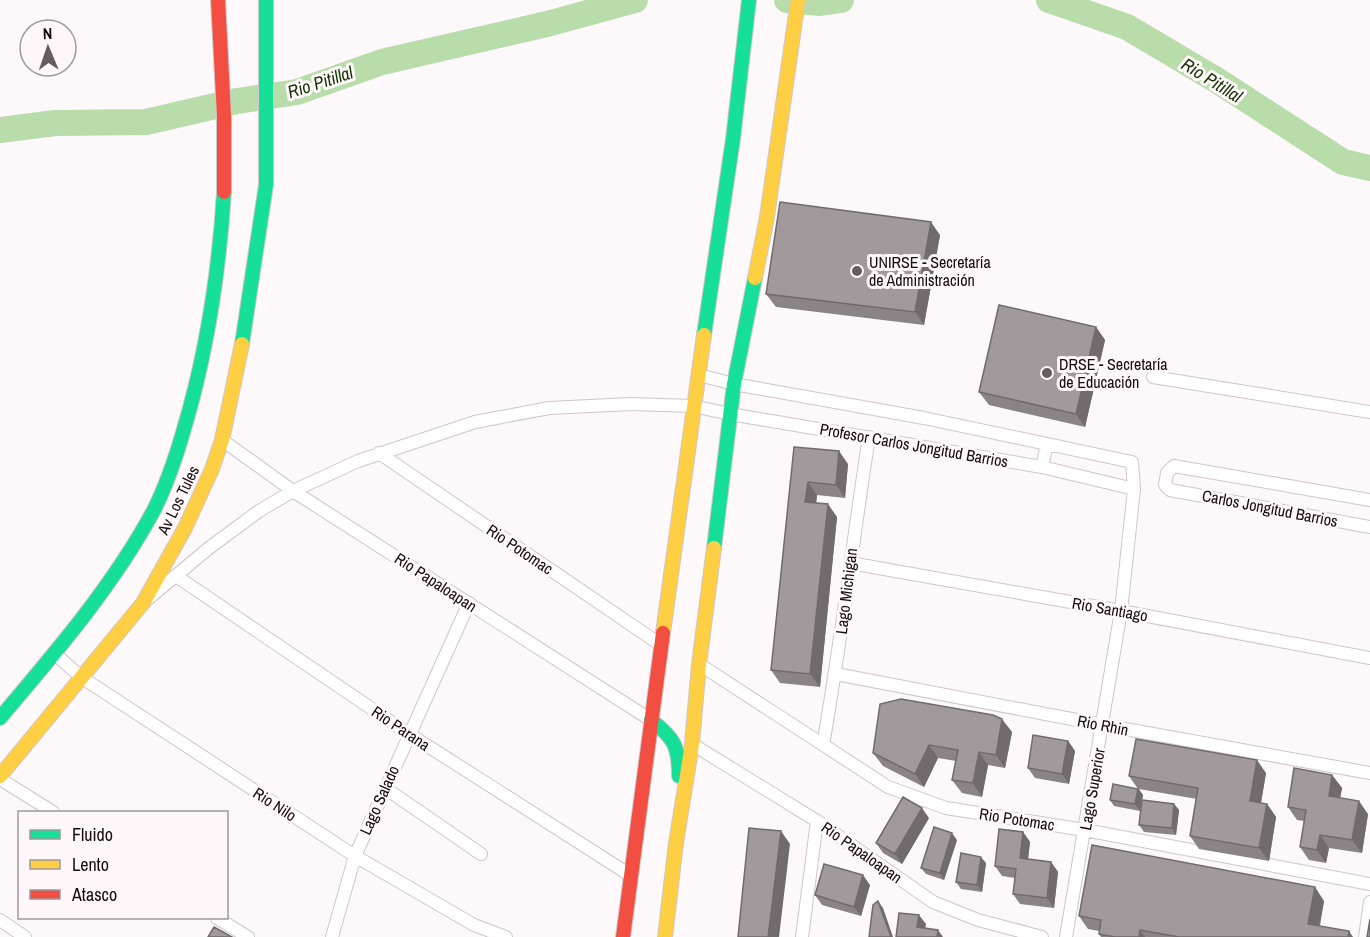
<svg xmlns="http://www.w3.org/2000/svg" width="1370" height="937" font-family="'Archivo Narrow',sans-serif">
	<style>
		.lines { fill: none; stroke-linecap: round; stroke-linejoin: round }
		.river { stroke: #b8ddaa; stroke-width: 26 }
		.street-casing { stroke: #cfc6ca; stroke-width: 14 }
		.fast-casing { stroke: #cfc6ca; stroke-width: 16 }
		.slow-casing { stroke: #cfc6ca; stroke-width: 16 }
		.jam-casing { stroke: #cfc6ca; stroke-width: 16 }
		.street { stroke: #fffefe; stroke-width: 12 }
		.fast { stroke: #16e098; stroke-width: 14 }
		.slow { stroke: #ffcf43; stroke-width: 14 }
		.jam { stroke: #f24e42; stroke-width: 14 }
		.wall { fill: #8a8486 }
		.shaded-wall { fill: #716b6d }
		.building { fill: #a1999c; stroke: #716b6d; stroke-width: 1.5 }
		.poi-dot { fill: #665d61; stroke: #fef7fa; stroke-width: 2 }
		.labels { text-anchor: middle; dominant-baseline: central; stroke-width: 6; stroke-linejoin: round; paint-order: stroke }
		.poi-label { font-size: 16px; fill: #140a0f; stroke: #fef7fa; text-anchor: start }
		.street-label { font-size: 16px; fill: #140a0f; stroke: #fef7fa }
		.water-label { font-size: 18px; font-style: italic; fill: #113402; stroke: #fef7fa }
	</style>
	<rect width="100%" height="100%" fill="#fdf8fa"/>
	<g class="lines">
		<path class="river" d="M787,0L820,3L841,0
			M1049,0L1127,27L1218,81L1343,162L1370,168
			M0,130L55,123L146,122L237,101L297,92L382,62L547,24L635,0"/>
		<defs>
			<path id="street" d="M699,375L734,384L924,418L1132,462L1134,489L1121,611L1066,937
				M1153,377L1370,412
				M222,440L293,491L651,720
				M379,453L661,645
				M1042,467L1047,444
				M1370,500L1174,466L1167,473L1165,485L1170,490L1370,527
				M850,563L1121,611L1370,658
				M176,576L409,734L630,875
				M149,598L209,548L259,511L293,491L358,461L475,422L549,408L631,404L693,406L730,414L1042,467L1134,489
				M55,654L81,677L355,856L474,925L506,937
				M699,664L888,787L946,808L1085,830L1370,884
				M836,674L1103,725L1370,773
				M692,744L817,821L933,902L978,920L1042,937
				M823,745C841,643 853,539 869,437
				M0,779L53,812
				M385,788L481,854
				M217,918L248,937
				M0,920L25,937
				M332,937L355,856L469,603
				M802,937L817,821
				M1365,937L1370,902"/>
			<path id="fast" d="M704,335L733,139L749,0
				M242,344L266,185V0
				M714,548L734,384L755,278
				M0,718C56,652 113,586 154,510C167,484 176,457 184,429C207,352 219,272 224,192
				M651,720C674,738 679,746 679,776"/>
			<path id="slow" d="M755,278L767,217L798,0
				M663,633L704,335
				M0,776L143,603L185,528L212,469L222,440L242,344
				M665,937L676,843L692,744L699,664L714,548"/>
			<path id="jam" d="M218,0L224,116V192
				M623,937L663,633"/>
		</defs>
		<use href="#street" class="street-casing"/>
		<use href="#fast" class="fast-casing"/>
		<use href="#slow" class="slow-casing"/>
		<use href="#jam" class="jam-casing"/>
		<use href="#street" class="street"/>
		<use href="#fast" class="fast"/>
		<use href="#slow" class="slow"/>
		<use href="#jam" class="jam"/>
	</g>
	<path class="wall" d="M940,235L924,325L776,307L766,294Z
		M1096,327L1105,340L1085,427L989,405L979,392Z
		M794,447L848,464L845,498L817,495L816,503L837,517L820,687L780,683L771,670Z
		M1012,732L1005,768L988,765L982,797L962,793L952,780L956,761L938,758L924,787L883,766L873,753Z
		M1068,741L1075,751L1069,784L1035,778L1028,768Z
		M1266,773L1261,803L1267,804L1276,817L1269,861L1199,849L1190,836L1197,799L1139,789L1143,795L1140,811L1114,806L1110,800L1138,789L1129,776Z
		M1332,775L1342,788L1340,798L1368,814L1362,853L1329,848L1326,863L1309,860L1300,847L1304,821L1297,820L1288,807Z
		M1174,804L1179,810L1176,835L1144,832L1139,825Z
		M929,818L902,864L883,853L876,843Z
		M1023,832L1030,842L1028,859L1051,862L1058,872L1054,908L1020,904L1013,894L1015,878L1002,876L995,866Z
		M957,840L944,880L926,874L921,868Z
		M986,863L982,892L961,889L956,882Z
		M870,885L861,916L822,905L815,895Z
		M1324,901L1320,926L1353,937H1101L1099,934V931L1088,929L1079,916Z"/>
	<path class="shaded-wall" d="M931,222L940,235L924,325L915,312Z
		M1096,327L1105,340L1085,427L1076,414Z
		M839,451L848,464L845,498L836,485Z
		M808,482L817,495L815,515L805,502Z
		M828,504L837,517L820,687L810,674Z
		M1002,719L1012,732L1005,768L996,755Z
		M1068,741L1075,751L1069,784L1062,774Z
		M929,745L938,758L924,787L915,774Z
		M979,752L988,765L982,797L973,783Z
		M1257,760L1266,773L1259,814L1250,801Z
		M1332,775L1342,788L1338,809L1329,796Z
		M1138,789L1143,795L1140,811L1135,804Z
		M1359,801L1368,814L1362,853L1352,840Z
		M1174,804L1179,810L1176,835L1172,828Z
		M1267,804L1276,817L1269,861L1259,848Z
		M922,808L929,818L902,864L895,854Z
		M781,831L790,844L779,937H768Z
		M1023,832L1030,842L1027,868L1020,858Z
		M952,833L957,840L944,880L940,873Z
		M1320,835L1329,848L1326,863L1317,850Z
		M981,857L986,863L982,892L977,885Z
		M1051,862L1058,872L1054,908L1047,898Z
		M863,875L870,885L861,916L854,907Z
		M1315,887L1324,901L1317,937L1308,924Z
		M878,901L883,908L893,937H891Z
		M919,915L926,924L924,937L917,927Z
		M938,930L943,937H937Z
		M1140,930L1145,937H1139Z
		M1349,931L1353,937H1348Z"/>
	<path class="building" d="M780,202L931,222L915,312L766,294Z
		M999,305L1096,327L1076,414L979,392Z
		M794,447L839,451L836,485L808,482L805,502L828,504L810,674L771,670Z
		M901,699L993,715L1002,719L996,755L979,752L973,783L952,780L958,750L929,745L915,774L873,753L880,704Z
		M1033,735L1068,741L1062,774L1028,768Z
		M1136,739L1257,760L1250,801L1267,804L1259,848L1190,836L1198,788L1129,776Z
		M1294,768L1332,775L1329,796L1359,801L1352,840L1320,835L1317,850L1300,847L1306,810L1288,807Z
		M1113,784L1138,789L1135,804L1110,800Z
		M903,797L922,808L895,854L876,843Z
		M1142,800L1174,804L1172,828L1139,825Z
		M934,827L952,833L940,873L921,868Z
		M749,828L781,831L768,937H738Z
		M999,829L1023,832L1020,858L1051,862L1047,898L1013,894L1016,869L995,866Z
		M1092,845L1315,887L1308,924L1349,931L1348,937H1179L1140,930L1139,937H1115L1099,934L1101,920L1079,916Z
		M961,853L981,857L977,885L956,882Z
		M824,864L863,875L854,907L815,895Z
		M878,901L891,937H869L873,905Z
		M899,913L919,915L917,927L938,930L937,937H896Z
		M1370,919V937H1367Z
		M214,927L232,937H208Z"/>
	<g class="poi-dot">
		<circle cx="857" cy="271" r="6"/>
		<circle cx="1047" cy="373" r="6"/>
	</g>
	<g class="labels">
		<g class="poi-label">
			<text x="869" y="262">UNIRSE - Secretaría<tspan x="869" dy="18">de Administración</tspan></text>
			<text x="1059" y="364">DRSE - Secretaría<tspan x="1059" dy="18">de Educación</tspan></text>
		</g>
		<g class="street-label">
			<text transform="translate(914 445) rotate(10)">Profesor Carlos Jongitud Barrios</text>
			<text transform="translate(178 500) rotate(-64)">Av Los Tules</text>
			<text transform="translate(1270 508) rotate(11)">Carlos Jongitud Barrios</text>
			<text transform="translate(520 549) rotate(34)">Rio Potomac</text>
			<text transform="translate(436 582) rotate(33)">Rio Papaloapan</text>
			<text transform="translate(846 591) rotate(-83)">Lago Michigan</text>
			<text transform="translate(1110 609) rotate(10)">Rio Santiago</text>
			<text transform="translate(1103 725) rotate(11)">Rio Rhin</text>
			<text transform="translate(401 728) rotate(34)">Rio Parana</text>
			<text transform="translate(1092 789) rotate(-80)">Lago Superior</text>
			<text transform="translate(379 800) rotate(-66)">Lago Salado</text>
			<text transform="translate(275 804) rotate(33)">Rio Nilo</text>
			<text transform="translate(1017 819) rotate(9)">Rio Potomac</text>
			<text transform="translate(862 852) rotate(35)">Rio Papaloapan</text>
		</g>
		<g class="water-label">
			<text transform="translate(1212 80) rotate(32)">Rio Pitillal</text>
			<text transform="translate(320 82) rotate(-18)">Rio Pitillal</text>
		</g>
	</g>
	<rect x="18" y="811" width="210" height="108" fill="#fef7fa" stroke="#a0989c" stroke-width="1.5"/>
	<rect x="30" y="830" width="30" height="9" fill="#16e098" stroke="#a0989c" stroke-width="1.5"/>
	<text x="72" y="841" font-size="18" fill="#140a0f">Fluido</text>
	<rect x="30" y="860" width="30" height="9" fill="#ffcf43" stroke="#a0989c" stroke-width="1.5"/>
	<text x="72" y="871" font-size="18" fill="#140a0f">Lento</text>
	<rect x="30" y="890" width="30" height="9" fill="#f24e42" stroke="#a0989c" stroke-width="1.5"/>
	<text x="72" y="901" font-size="18" fill="#140a0f">Atasco</text>
	<g transform="translate(48 48) rotate(358)"><circle r="28" fill="#fef7fa" stroke="#a0989c" stroke-width="1.5"/>
	<path d="M0-4.5L10 22L0 15L-10 22Z" fill="#665d61"/>
	<text y="-9" font-size="16" font-weight="bold" text-anchor="middle" fill="#140a0f">N</text>
	</g>
</svg>
